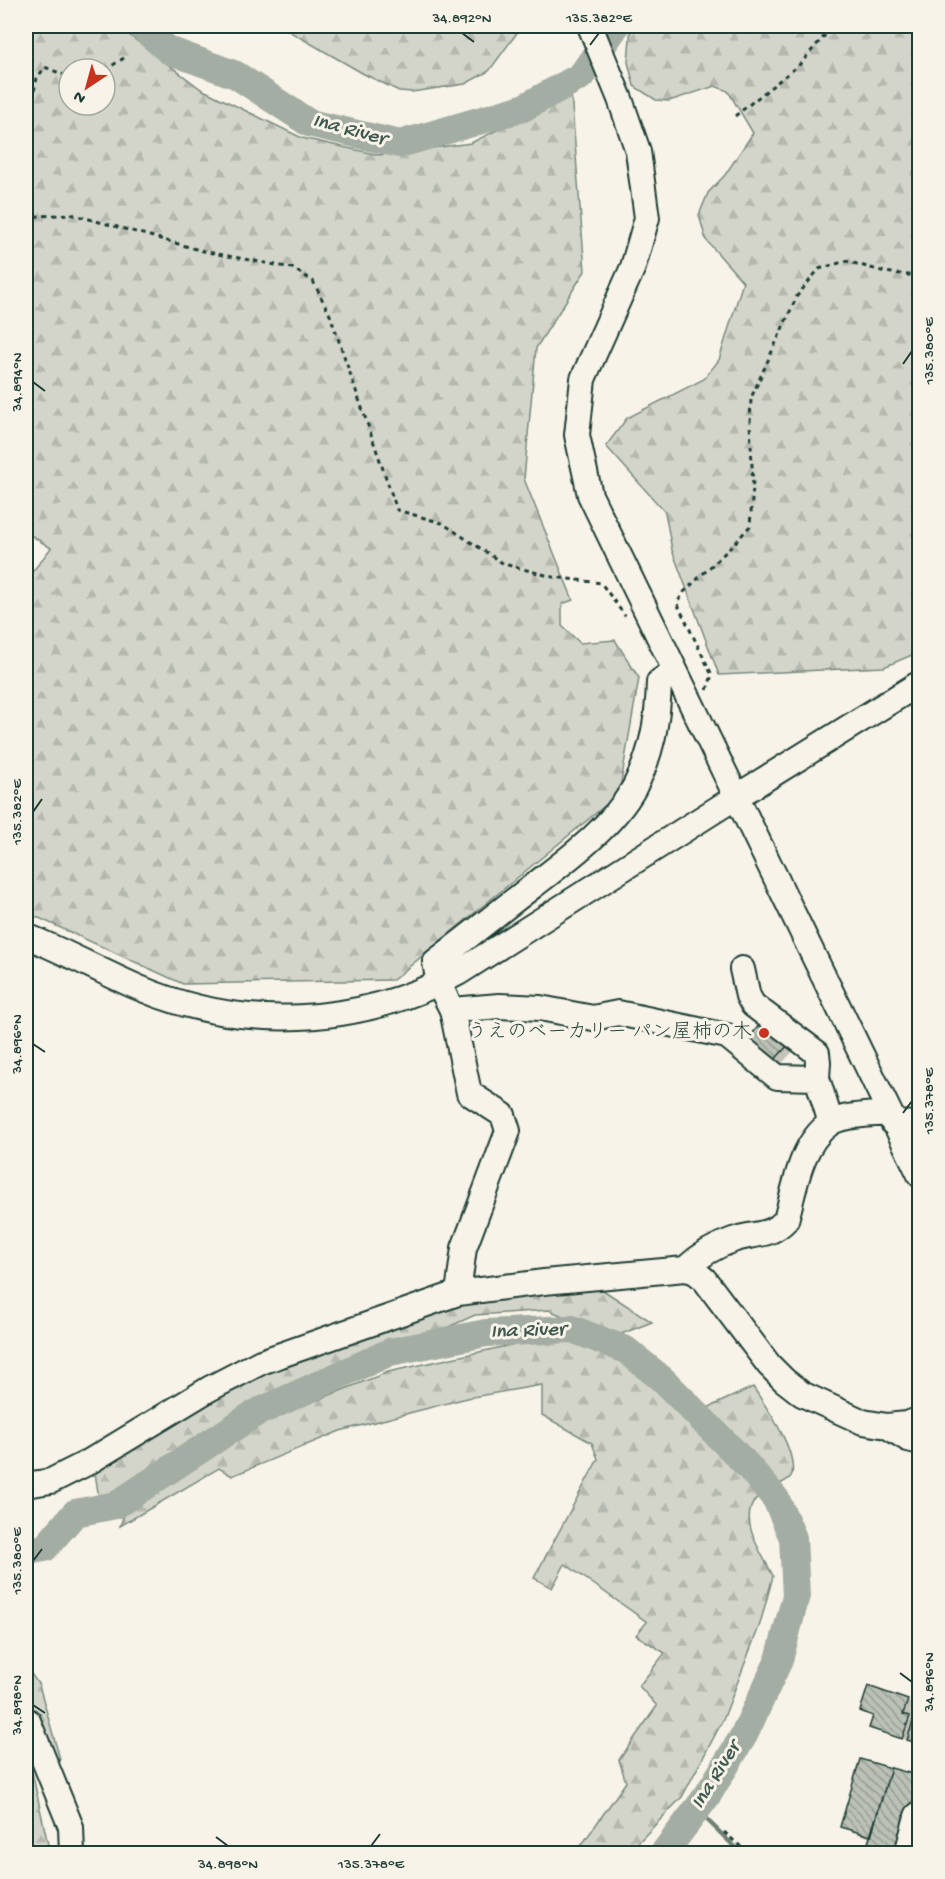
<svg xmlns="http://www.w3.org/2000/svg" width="945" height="1879" font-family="'Gochi Hand','Klee One',sans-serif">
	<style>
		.forest { fill: url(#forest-firs); stroke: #79897f; stroke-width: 1.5; fill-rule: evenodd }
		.shadow { fill: #0003 }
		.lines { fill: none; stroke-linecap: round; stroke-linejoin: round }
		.stream { stroke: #6f8077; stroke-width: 4.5 }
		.river { stroke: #a4ada3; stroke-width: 28 }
		.building { fill: url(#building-back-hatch); stroke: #1f3d34; stroke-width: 1.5 }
		.minor-casing { stroke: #1f3d34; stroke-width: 28 }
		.major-casing { stroke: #1f3d34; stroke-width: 34 }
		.path { stroke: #1f3d34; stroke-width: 3; stroke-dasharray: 4.5 4.5; stroke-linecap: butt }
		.minor { stroke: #f7f3e8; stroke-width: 24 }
		.major { stroke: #f7f3e8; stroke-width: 30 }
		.ticks { fill: none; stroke: #1f3d34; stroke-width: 2 }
		.poi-dot { fill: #c8321e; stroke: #f7f3e8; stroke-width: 2 }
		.labels { text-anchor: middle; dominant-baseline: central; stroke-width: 6; stroke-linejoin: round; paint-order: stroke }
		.poi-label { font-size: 20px; fill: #1f3d34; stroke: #f7f3e8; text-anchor: end }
		.water-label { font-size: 21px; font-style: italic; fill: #405950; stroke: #f7f3e8 }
		.neatline { fill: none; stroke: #1f3d34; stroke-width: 2 }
		.ticks-label { font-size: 15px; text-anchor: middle; fill: #1f3d34 }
	</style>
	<defs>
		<pattern id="forest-firs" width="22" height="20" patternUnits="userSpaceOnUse" patternTransform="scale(1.5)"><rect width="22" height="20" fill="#d3d5ca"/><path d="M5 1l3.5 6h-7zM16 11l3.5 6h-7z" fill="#b5b8ae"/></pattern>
		<pattern id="building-back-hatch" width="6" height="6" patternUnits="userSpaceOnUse" patternTransform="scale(1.5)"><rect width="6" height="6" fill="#bbc1b6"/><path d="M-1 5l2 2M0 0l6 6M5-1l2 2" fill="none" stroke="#979e95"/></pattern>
	</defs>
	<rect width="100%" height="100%" fill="#f7f3e8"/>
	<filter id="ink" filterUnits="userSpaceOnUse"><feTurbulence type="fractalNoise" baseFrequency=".0167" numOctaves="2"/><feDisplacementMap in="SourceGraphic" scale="12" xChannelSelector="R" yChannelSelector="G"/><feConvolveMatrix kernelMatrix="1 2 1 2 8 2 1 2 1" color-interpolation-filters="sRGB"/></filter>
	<g filter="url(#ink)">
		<path class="forest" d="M26,26H117L201,89L302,138L379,155L471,143L571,93L585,271L536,348L524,479L573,600L562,604V626L580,643L615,640L639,678L619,794L393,980L183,984L26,912V580L51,548L26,532ZM69,69H105V105H69Z
			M280,26H522L489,71L465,84L412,92L399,91L364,74Z
			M631,26H919V652L884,667L719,675L672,550L665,512L606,446L627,418L704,379L719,360L743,282L706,240L699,215L708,193L725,175L753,133L728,91L715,86L669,101L656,100L634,86L628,62Z
			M600,1288L652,1322L616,1336L601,1333L549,1310L475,1315L433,1334L370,1349L236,1411L107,1498L99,1499L94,1466L249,1374L472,1301Z
			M553,1336L626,1357L690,1416L753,1387C766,1407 797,1449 792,1474C790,1480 783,1482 778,1485C771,1489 760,1493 755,1500C738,1522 763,1555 773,1576L760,1624L723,1720L682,1797L628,1853H576L626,1782L619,1760L657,1706L639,1686L665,1653L636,1635L647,1622L565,1564L552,1588L534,1578L598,1459L592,1443L542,1415V1385L467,1398L340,1431L232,1476L219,1468L120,1526L124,1515L162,1486L254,1425L388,1372Z
			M26,1667L39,1685L60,1759L56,1765L26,1713Z
			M26,1745L49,1849L47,1853H26Z"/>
		<path class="shadow" d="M763,1023L795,1049L777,1069Z
			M907,1701L917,1707L918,1704H920V1714L917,1713L914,1719L920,1721V1744L883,1733L871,1727L874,1718L862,1711Z
			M861,1761L920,1778V1826L896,1854L881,1849L870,1843L871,1838L853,1832L841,1826Z"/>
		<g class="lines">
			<path class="stream" d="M697,1810L742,1854"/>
			<path class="river" d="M141,26L168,50L236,75L309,123L400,144L523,108L581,76L616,26
				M26,1551L45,1548L75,1513L116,1505L254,1414L390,1352L486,1333L572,1329L626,1350L663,1380L747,1465L776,1499L793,1538L796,1596L779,1660L744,1735L707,1796L663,1854"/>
		</g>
		<path class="building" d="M762,1021L789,1044L769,1066L744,1045Z
			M868,1686L908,1700L903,1714L910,1716L902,1739L869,1728L873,1716L860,1711Z
			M914,1718L920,1719V1744L907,1740Z
			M860,1759L891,1768L871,1836L840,1827Z
			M891,1768L920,1776L899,1852L868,1843Z"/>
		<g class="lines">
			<defs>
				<path id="minor" d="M590,26L620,99L638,151L647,218L633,267L583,379L577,435L590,495L920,1175
					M26,936C64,951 100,971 137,987C241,1032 359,1027 458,973L736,797L920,683
					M742,969L748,996L753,1005L817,1053L818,1062L817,1078L831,1123
					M452,1010L499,1006L540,1008L593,1018L618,1013L727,1036L777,1077L817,1078
					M893,1123L920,1124
					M685,1269C699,1256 715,1246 733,1240C754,1232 769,1238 786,1220C795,1188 800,1145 829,1124C843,1114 872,1115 889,1113
					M458,1293L464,1248L508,1131L503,1115L469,1093L452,1010L439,984L435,962C468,937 500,911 533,886C568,859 612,827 634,788C652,754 658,720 659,682L675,670
					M887,1426L908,1439L920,1442
					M26,1485L51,1481L87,1463L209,1389L261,1362L458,1293L544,1282L685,1269L694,1271L704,1279L769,1365L784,1380L802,1394L863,1422L887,1426L907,1424L920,1419
					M26,1720L28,1721L71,1827L72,1854"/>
				<path id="major" d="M910,1854L920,1817"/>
			</defs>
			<use href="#minor" class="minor-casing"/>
			<use href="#major" class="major-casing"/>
			<path class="path" d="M105,70L124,58
				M735,116L800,64L833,26
				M26,126L37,78L45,67L69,77
				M26,217L71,214L207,252L292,268L313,281L330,315L397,510L442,523L504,564L553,577L601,583L625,616
				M707,690L712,675L677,603L684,592L732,546L750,526L753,487L750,423L751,398L797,296L819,269L846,261L885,272L916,276L920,275
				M724,1832L749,1854
				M810,1854H813"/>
			<use href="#minor" class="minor"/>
			<use href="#major" class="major"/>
		</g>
	</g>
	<path class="ticks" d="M462,33L474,42M590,45L599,33M903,364L912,351M33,382L45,391M33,812L42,799M33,1044L45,1052M903,1113L912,1101M33,1561L42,1549M900,1673L912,1682M33,1705L45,1713M216,1837L228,1846M371,1846L380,1834"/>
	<circle class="poi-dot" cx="764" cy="1033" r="6"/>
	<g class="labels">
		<g class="poi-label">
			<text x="752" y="1033">うえのベーカリー パン屋柿の木</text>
		</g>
		<g class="water-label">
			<text transform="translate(349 131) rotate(15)">Ina River</text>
			<text transform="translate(528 1332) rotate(-2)">Ina River</text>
			<text transform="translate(717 1776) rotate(-58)">Ina River</text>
		</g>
	</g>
	<rect width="945" height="1879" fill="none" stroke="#f7f3e8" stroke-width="66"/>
	<g transform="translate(87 87) rotate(216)"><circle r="28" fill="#f7f3e8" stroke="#a1aaa0" stroke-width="1.5"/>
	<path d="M0-4.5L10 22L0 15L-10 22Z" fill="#c8321e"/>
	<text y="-9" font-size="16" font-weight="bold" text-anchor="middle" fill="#1f3d34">N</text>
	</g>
	<rect x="33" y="33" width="879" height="1813" class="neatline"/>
	<g class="ticks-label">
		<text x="462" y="22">34.892°N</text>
		<text x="599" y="22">135.382°E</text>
		<text transform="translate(928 351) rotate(-90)" y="5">135.380°E</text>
		<text transform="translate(16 382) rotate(-90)" y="5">34.894°N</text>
		<text transform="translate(16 812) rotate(-90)" y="5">135.382°E</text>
		<text transform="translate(16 1044) rotate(-90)" y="5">34.896°N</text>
		<text transform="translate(928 1101) rotate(-90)" y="5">135.378°E</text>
		<text transform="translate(16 1561) rotate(-90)" y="5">135.380°E</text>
		<text transform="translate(928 1682) rotate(-90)" y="5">34.896°N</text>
		<text transform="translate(16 1705) rotate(-90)" y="5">34.898°N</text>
		<text x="228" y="1868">34.898°N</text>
		<text x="371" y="1868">135.378°E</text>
	</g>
</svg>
